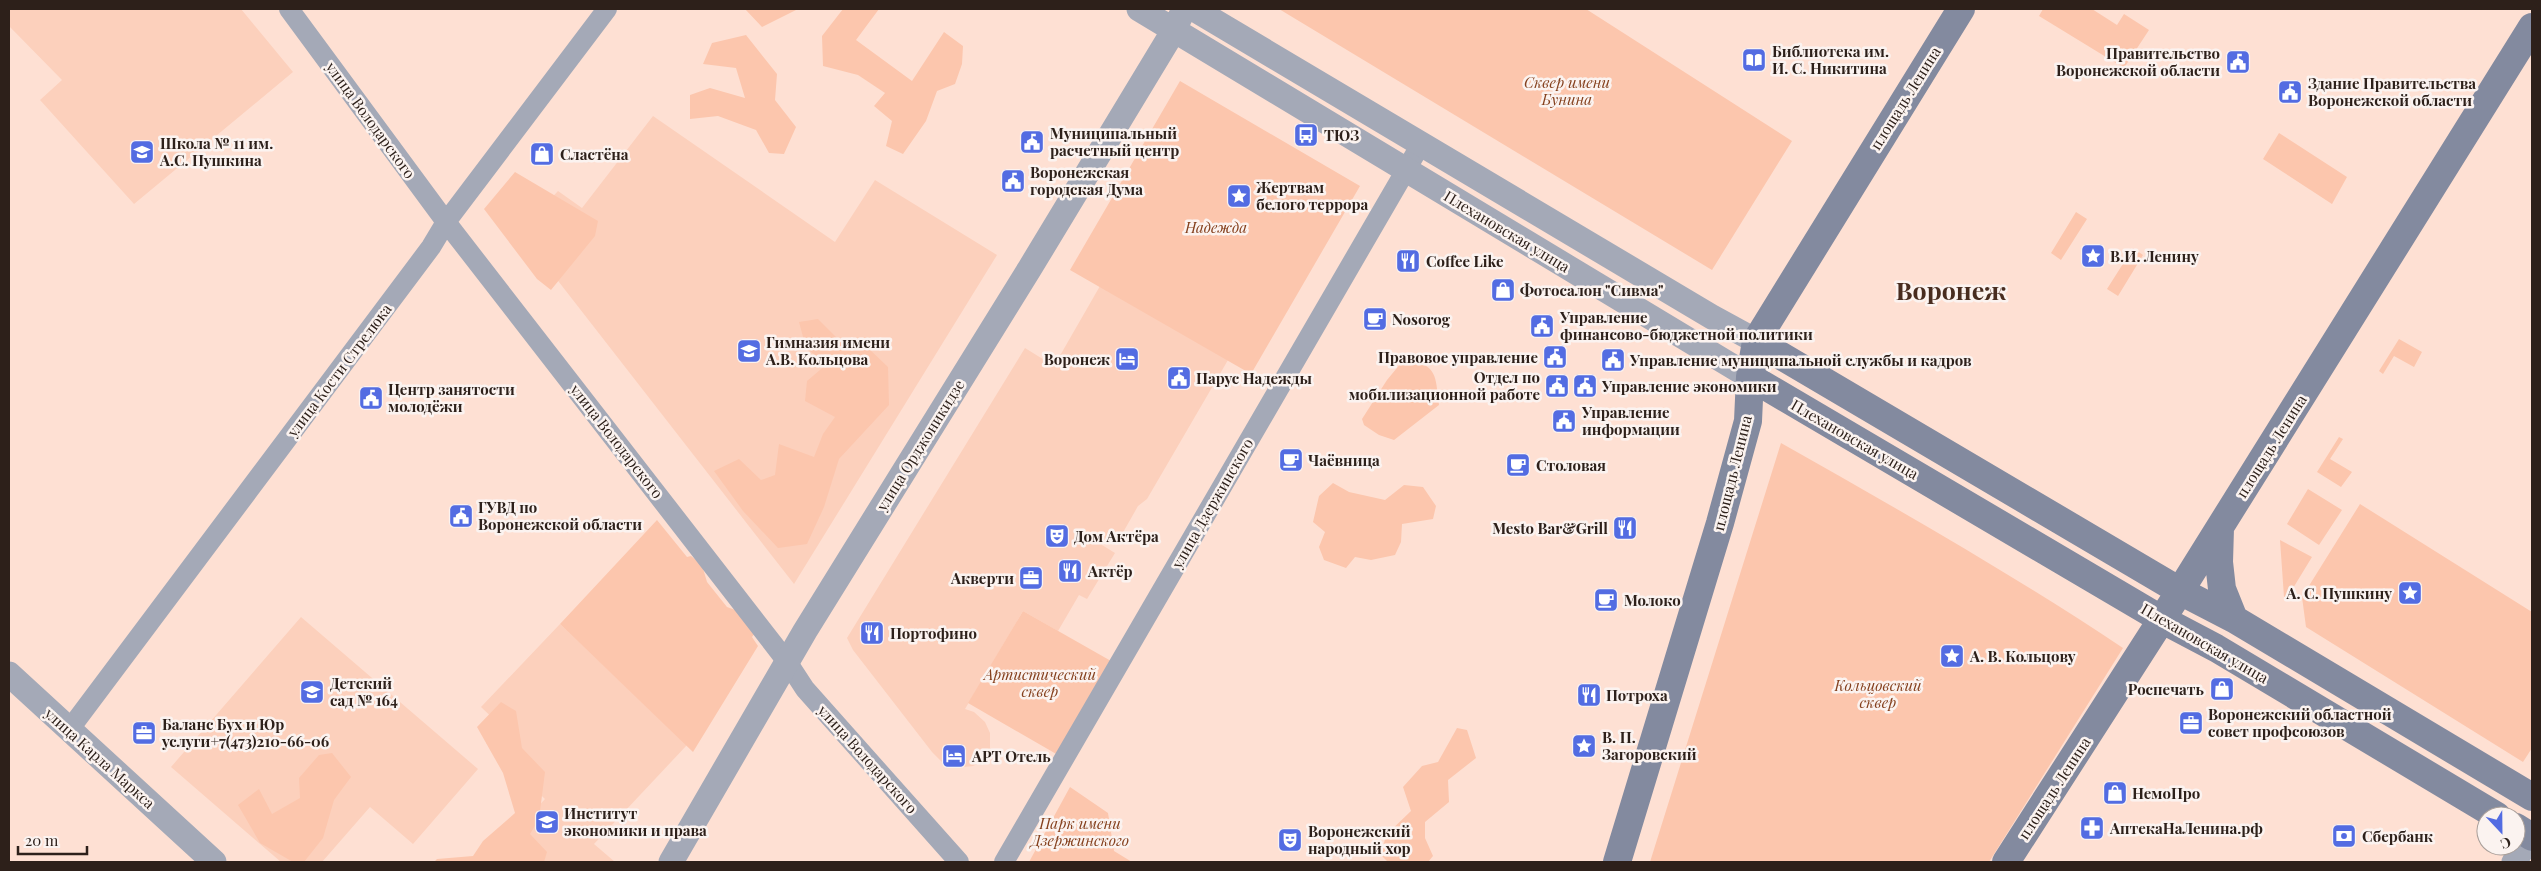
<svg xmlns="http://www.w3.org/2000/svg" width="2541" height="871" font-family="'Playfair Display',serif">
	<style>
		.built { fill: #fcd0bc }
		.green { fill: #fcc6ad }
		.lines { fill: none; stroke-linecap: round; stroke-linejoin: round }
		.minor { stroke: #a4a9b7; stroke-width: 20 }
		.tertiary { stroke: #a4a9b7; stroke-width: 25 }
		.secondary { stroke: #838a9f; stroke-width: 28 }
		.labels { text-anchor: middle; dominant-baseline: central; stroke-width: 5; stroke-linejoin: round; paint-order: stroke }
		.poi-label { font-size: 15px; font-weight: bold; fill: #2d201a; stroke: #fbf3f0; text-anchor: start }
		.park-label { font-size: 15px; font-style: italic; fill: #85401d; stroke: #fbf3f0 }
		.street-label { font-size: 15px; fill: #2d201a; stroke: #fbf3f0 }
		.town-label { font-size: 25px; font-weight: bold; fill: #482c1f; stroke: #fbf3f0 }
	</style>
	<rect width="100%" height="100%" fill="#fee0d3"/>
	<path class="built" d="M10,9H241L293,72L134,204L40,100L62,80L9,26Z
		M653,116L835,242L875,180L997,255L794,584L520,232L558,191L582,208Z
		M1100,286L1228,360L1147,499L1138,506L1121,536L1111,530L1102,545L1115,553L1087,599L1079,595L1058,631L1023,611L965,709L974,712L985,722L990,733V748L981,762L973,766L955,768L943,763L932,752L853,650L847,638L1025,348L1054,366Z
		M301,617L478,769L413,844L370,807L322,862H281L171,767Z
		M560,624L687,745L594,844L615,862H487L545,799L486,743L501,726L481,707Z"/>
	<path class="green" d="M745,9H798L762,27Z
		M843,9H879L856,40L912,81L944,32L963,46L962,64L955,84L937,91L926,121L903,154L886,146L892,121L874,106L885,93L858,75L823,66L822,36Z
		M1279,9H1586L1792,141L1712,270Z
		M2043,9H2092L2117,25L2124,14L2149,30L2124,68L2039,16Z
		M746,35L777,74L775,100L796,127L784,154L769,153L756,130L718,116L690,119V95L710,88L745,98L736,68L703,64L712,43Z
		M1180,81L1360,186L1251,374L1070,270Z
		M2279,133L2347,177L2332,204L2263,159Z
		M515,172L598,221L595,236L551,290L537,279L484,209Z
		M2076,212L2087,219L2061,260L2051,253Z
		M2133,248L2143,255L2118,296L2107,289Z
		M818,319L847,348L867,347L888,367L889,405L839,459L824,507L807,544L778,548L743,511L714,471L739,459L761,480L775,475L779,444L814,457L823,434L835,417L805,401L807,381L827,364L806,348L799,322Z
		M2399,339L2422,352L2414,367L2394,356L2383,374L2379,371Z
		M1406,357C1438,368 1435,373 1439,405L1394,440L1379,435L1364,425L1362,419L1387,380Z
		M2339,437L2343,439L2330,459L2352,472L2341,487L2317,472Z
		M1781,443C1896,508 2012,574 2123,648L1989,862H1650Z
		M1333,483L1349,492L1385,500L1404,485L1423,487L1436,506L1433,519L1402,524L1401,542L1395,555L1371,560L1355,557L1346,568L1324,560L1319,547L1325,532L1313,522L1319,496Z
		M2308,489L2342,510L2319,545L2287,524Z
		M2360,504L2532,612V748L2523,762L2306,627L2302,597Z
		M657,520L687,557L691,556L702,565L707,582L727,607L741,612L755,633L752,637L758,646L693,752L560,624Z
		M2280,540L2312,557L2287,598L2284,597Z
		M1023,611L1111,661L1058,755L968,703Z
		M501,702L516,711L522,748L545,772L539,819L530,834L547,852L544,862H434L437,859L473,856L483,841L515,813L503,773L477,727Z
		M1457,728L1467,730L1476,758L1448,780L1449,802L1425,822V838L1433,856L1428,862H1388L1381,855L1386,835L1411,811L1403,787L1422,766L1438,762Z
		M332,753L351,777L334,800L323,838L304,862H293L260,843L238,805L259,789L272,814L300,798L299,778L319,755Z
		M1070,787L1108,813L1114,851L1132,862H1029Z"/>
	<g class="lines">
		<path class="minor" d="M289,9L446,222L788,663L805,689L959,862
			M69,730L431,247L446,222L607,9
			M1004,862L1421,144"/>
		<path class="tertiary" d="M1139,9L1750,377
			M1194,9L1712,317L1756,341
			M9,674L214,862
			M671,862L805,631L1030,268L1174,30L1184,9
			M2514,862L2531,836"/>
		<path class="secondary" d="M1756,341L2180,591L2234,619L2532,797
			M1750,377L2161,619L2216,648L2497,816
			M2220,528L2219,562L2222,589L2234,619
			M2516,827L2532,837
			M1617,862L1720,523L1748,421L1750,377L1756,341L1961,9
			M2006,862L2180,591L2532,27"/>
	</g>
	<defs>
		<symbol id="library-square" viewBox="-11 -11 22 22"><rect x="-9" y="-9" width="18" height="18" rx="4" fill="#536ce2" stroke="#fbf3f0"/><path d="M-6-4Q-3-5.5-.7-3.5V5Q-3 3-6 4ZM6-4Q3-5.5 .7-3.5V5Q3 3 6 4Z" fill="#fff"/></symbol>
		<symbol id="civic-square" viewBox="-11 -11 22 22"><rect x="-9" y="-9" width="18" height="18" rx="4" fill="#536ce2" stroke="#fbf3f0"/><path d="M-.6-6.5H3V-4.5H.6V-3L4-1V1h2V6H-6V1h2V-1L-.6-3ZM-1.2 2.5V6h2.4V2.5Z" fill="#fff"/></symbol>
		<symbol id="bus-square" viewBox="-11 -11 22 22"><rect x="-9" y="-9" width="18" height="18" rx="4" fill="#536ce2" stroke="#fbf3f0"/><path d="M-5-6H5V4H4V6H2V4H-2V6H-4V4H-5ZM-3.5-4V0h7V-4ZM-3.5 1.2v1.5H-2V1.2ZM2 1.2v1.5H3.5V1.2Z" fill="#fff"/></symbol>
		<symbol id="school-square" viewBox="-11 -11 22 22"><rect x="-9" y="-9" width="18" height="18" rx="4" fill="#536ce2" stroke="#fbf3f0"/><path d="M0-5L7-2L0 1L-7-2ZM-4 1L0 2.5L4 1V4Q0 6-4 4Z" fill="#fff"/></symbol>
		<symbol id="shop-square" viewBox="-11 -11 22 22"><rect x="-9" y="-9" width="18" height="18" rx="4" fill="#536ce2" stroke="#fbf3f0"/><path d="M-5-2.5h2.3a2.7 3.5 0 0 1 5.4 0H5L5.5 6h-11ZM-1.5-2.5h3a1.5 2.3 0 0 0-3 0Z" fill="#fff"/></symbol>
		<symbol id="sight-square" viewBox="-11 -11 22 22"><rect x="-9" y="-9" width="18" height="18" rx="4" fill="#536ce2" stroke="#fbf3f0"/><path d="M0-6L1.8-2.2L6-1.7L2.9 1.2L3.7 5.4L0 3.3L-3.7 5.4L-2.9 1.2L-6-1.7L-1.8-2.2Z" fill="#fff"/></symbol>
		<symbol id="restaurant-square" viewBox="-11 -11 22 22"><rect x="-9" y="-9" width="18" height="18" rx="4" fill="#536ce2" stroke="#fbf3f0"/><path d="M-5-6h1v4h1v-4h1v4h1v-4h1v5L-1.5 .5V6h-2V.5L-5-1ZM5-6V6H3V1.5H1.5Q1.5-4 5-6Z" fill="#fff"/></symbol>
		<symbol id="cafe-square" viewBox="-11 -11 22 22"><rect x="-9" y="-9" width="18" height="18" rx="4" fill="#536ce2" stroke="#fbf3f0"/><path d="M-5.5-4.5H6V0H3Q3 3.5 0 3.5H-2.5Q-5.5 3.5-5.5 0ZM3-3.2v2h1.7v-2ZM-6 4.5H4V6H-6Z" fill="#fff"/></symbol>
		<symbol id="hotel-square" viewBox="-11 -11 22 22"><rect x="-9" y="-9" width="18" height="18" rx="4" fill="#536ce2" stroke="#fbf3f0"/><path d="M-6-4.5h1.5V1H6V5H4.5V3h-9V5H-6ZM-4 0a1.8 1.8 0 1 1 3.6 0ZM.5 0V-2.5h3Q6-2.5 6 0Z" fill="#fff"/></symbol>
		<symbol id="theatre-square" viewBox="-11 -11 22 22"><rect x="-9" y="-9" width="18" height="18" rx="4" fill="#536ce2" stroke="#fbf3f0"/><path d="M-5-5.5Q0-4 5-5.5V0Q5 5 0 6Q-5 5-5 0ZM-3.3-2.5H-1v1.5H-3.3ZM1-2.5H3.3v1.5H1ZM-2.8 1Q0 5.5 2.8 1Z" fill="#fff"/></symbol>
		<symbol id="office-square" viewBox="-11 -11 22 22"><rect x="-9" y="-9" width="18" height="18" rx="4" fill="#536ce2" stroke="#fbf3f0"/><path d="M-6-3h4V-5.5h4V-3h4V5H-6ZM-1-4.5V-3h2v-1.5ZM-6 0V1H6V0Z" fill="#fff"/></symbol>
		<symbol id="university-square" viewBox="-11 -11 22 22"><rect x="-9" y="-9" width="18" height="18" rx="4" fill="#536ce2" stroke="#fbf3f0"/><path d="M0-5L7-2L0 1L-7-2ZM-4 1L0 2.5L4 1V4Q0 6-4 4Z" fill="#fff"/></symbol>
		<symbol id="pharmacy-square" viewBox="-11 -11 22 22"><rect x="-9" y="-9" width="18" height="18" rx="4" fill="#536ce2" stroke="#fbf3f0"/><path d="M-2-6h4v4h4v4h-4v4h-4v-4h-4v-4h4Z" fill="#fff"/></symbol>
		<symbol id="bank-square" viewBox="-11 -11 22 22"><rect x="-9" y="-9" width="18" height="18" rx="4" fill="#536ce2" stroke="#fbf3f0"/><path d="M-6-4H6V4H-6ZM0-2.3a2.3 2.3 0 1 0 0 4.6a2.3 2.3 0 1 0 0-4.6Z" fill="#fff"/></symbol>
	</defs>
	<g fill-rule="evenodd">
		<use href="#library-square" x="1740" y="46" width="28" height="28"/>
		<use href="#civic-square" x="2224" y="48" width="28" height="28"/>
		<use href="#civic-square" x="2276" y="78" width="28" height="28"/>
		<use href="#bus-square" x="1292" y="121" width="28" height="28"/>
		<use href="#civic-square" x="1018" y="128" width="28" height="28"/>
		<use href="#school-square" x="128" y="138" width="28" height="28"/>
		<use href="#shop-square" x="528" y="140" width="28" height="28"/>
		<use href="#civic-square" x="999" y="167" width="28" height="28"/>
		<use href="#sight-square" x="1225" y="182" width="28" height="28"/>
		<use href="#sight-square" x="2079" y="242" width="28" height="28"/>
		<use href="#restaurant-square" x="1394" y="247" width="28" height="28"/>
		<use href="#shop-square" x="1489" y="276" width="28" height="28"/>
		<use href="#cafe-square" x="1361" y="305" width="28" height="28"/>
		<use href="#civic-square" x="1528" y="312" width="28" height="28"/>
		<use href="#school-square" x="735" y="337" width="28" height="28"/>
		<use href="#civic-square" x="1541" y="343" width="28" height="28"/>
		<use href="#hotel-square" x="1113" y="345" width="28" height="28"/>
		<use href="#civic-square" x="1599" y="346" width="28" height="28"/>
		<use href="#civic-square" x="1165" y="364" width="28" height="28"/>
		<use href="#civic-square" x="1543" y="372" width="28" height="28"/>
		<use href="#civic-square" x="1571" y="372" width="28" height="28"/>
		<use href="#civic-square" x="357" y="384" width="28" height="28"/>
		<use href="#civic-square" x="1550" y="407" width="28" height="28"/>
		<use href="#cafe-square" x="1277" y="446" width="28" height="28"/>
		<use href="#cafe-square" x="1504" y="451" width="28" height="28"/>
		<use href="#civic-square" x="447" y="502" width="28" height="28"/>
		<use href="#restaurant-square" x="1611" y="514" width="28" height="28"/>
		<use href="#theatre-square" x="1043" y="522" width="28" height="28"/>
		<use href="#restaurant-square" x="1056" y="557" width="28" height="28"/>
		<use href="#office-square" x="1017" y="564" width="28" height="28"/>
		<use href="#sight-square" x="2396" y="579" width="28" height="28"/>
		<use href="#cafe-square" x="1592" y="586" width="28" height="28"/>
		<use href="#restaurant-square" x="858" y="619" width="28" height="28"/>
		<use href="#sight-square" x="1938" y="642" width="28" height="28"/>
		<use href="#shop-square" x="2208" y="675" width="28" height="28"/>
		<use href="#school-square" x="298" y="678" width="28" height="28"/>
		<use href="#restaurant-square" x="1575" y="681" width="28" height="28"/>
		<use href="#office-square" x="2177" y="709" width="28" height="28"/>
		<use href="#office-square" x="130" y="719" width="28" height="28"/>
		<use href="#sight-square" x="1570" y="732" width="28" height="28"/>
		<use href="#hotel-square" x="940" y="742" width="28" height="28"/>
		<use href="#shop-square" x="2101" y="779" width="28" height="28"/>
		<use href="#university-square" x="533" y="808" width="28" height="28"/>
		<use href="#pharmacy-square" x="2078" y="814" width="28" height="28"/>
		<use href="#bank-square" x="2330" y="822" width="28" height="28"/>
		<use href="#theatre-square" x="1276" y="826" width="28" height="28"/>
	</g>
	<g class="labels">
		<g class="poi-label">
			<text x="1772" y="51">Библиотека им.<tspan x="1772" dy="17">И. С. Никитина</tspan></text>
			<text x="2220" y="53" text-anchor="end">Правительство<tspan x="2220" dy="17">Воронежской области</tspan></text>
			<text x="2308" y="83">Здание Правительства<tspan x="2308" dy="17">Воронежской области</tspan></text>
			<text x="1050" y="133">Муниципальный<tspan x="1050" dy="17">расчетный центр</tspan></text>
			<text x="1324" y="135">ТЮЗ</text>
			<text x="160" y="143">Школа № 11 им.<tspan x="160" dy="17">А.С. Пушкина</tspan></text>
			<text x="560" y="154">Сластёна</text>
			<text x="1030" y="172">Воронежская<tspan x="1030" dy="17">городская Дума</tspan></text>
			<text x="1256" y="187">Жертвам<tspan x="1256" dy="17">белого террора</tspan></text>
			<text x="2110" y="256">В.И. Ленину</text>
			<text x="1426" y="261">Coffee Like</text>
			<text x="1520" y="290">Фотосалон "Сивма"</text>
			<text x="1560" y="317">Управление<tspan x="1560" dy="17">финансово-бюджетной политики</tspan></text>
			<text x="1392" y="319">Nosorog</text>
			<text x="766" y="342">Гимназия имени<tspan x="766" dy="17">А.В. Кольцова</tspan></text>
			<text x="1538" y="357" text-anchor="end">Правовое управление</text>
			<text x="1110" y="359" text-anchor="end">Воронеж</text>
			<text x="1630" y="360">Управление муниципальной службы и кадров</text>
			<text x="1540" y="377" text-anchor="end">Отдел по<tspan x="1540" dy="17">мобилизационной работе</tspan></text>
			<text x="1196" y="378">Парус Надежды</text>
			<text x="1602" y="386">Управление экономики</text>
			<text x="388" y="389">Центр занятости<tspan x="388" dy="17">молодёжи</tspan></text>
			<text x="1582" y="412">Управление<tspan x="1582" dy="17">информации</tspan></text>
			<text x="1308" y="460">Чаёвница</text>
			<text x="1536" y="465">Столовая</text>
			<text x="478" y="507">ГУВД по<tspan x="478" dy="17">Воронежской области</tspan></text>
			<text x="1608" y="528" text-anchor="end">Mesto Bar&amp;Grill</text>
			<text x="1074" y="536">Дом Актёра</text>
			<text x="1088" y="571">Актёр</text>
			<text x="1014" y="578" text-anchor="end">Акверти</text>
			<text x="2392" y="593" text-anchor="end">А. С. Пушкину</text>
			<text x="1624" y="600">Молоко</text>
			<text x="890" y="633">Портофино</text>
			<text x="1970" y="656">А. В. Кольцову</text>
			<text x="330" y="683">Детский<tspan x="330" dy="17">сад № 164</tspan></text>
			<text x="2204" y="689" text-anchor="end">Роспечать</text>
			<text x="1606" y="695">Потроха</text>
			<text x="2208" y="714">Воронежский областной<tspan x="2208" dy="17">совет профсоюзов</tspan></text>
			<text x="162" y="724">Баланс Бух и Юр<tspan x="162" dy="17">услуги+7(473)210-66-06</tspan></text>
			<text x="1602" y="737">В. П.<tspan x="1602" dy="17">Загоровский</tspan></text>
			<text x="972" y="756">АРТ Отель</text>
			<text x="2132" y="793">НемоПро</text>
			<text x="564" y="813">Институт<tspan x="564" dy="17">экономики и права</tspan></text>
			<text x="2110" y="828">АптекаНаЛенина.рф</text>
			<text x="1308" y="831">Воронежский<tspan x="1308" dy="17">народный хор</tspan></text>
			<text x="2362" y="836">Сбербанк</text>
		</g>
		<g class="park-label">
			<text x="1567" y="82">Cквер имени<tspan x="1567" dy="17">Бунина</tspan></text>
			<text x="1216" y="227">Надежда</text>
			<text x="1040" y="674">Артистический<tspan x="1040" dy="17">сквер</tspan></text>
			<text x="1878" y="685">Кольцовский<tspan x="1878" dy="17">сквер</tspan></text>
			<text x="1080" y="823">Парк имени<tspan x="1080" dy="17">Дзержинского</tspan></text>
		</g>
		<g class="street-label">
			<text transform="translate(1905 98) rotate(-58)">площадь Ленина</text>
			<text transform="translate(371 120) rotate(54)">улица Володарского</text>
			<text transform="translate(1507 231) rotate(31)">Плехановская улица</text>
			<text transform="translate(339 370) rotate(-53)">улица Кости Стрелюка</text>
			<text transform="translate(1855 439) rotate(30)">Плехановская улица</text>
			<text transform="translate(617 441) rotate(52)">улица Володарского</text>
			<text transform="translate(920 445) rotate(-58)">улица Орджоникидзе</text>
			<text transform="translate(2271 446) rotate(-58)">площадь Ленина</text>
			<text transform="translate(1732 473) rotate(-76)">площадь Ленина</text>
			<text transform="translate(1212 503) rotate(-60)">улица Дзержинского</text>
			<text transform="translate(2205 643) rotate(30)">Плехановская улица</text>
			<text transform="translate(100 758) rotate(42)">улица Карла Маркса</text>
			<text transform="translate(868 759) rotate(48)">улица Володарского</text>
			<text transform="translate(2054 788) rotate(-57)">площадь Ленина</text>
		</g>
		<g class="town-label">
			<text x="1951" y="289">Воронеж</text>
		</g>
	</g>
	<rect width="2541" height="871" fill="none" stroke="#2d201a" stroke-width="20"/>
	<g transform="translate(2501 831) rotate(158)"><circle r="24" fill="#fbf3f0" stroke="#a99f9a"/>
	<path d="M0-4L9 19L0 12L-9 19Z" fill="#536ce2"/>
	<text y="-8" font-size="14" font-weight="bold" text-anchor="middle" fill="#2d201a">С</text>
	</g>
	<path d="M18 846v8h69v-8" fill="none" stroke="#2d201a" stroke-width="2.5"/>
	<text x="25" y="846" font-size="15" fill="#2d201a" stroke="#fbf3f0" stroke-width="4" paint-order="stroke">20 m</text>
</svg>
